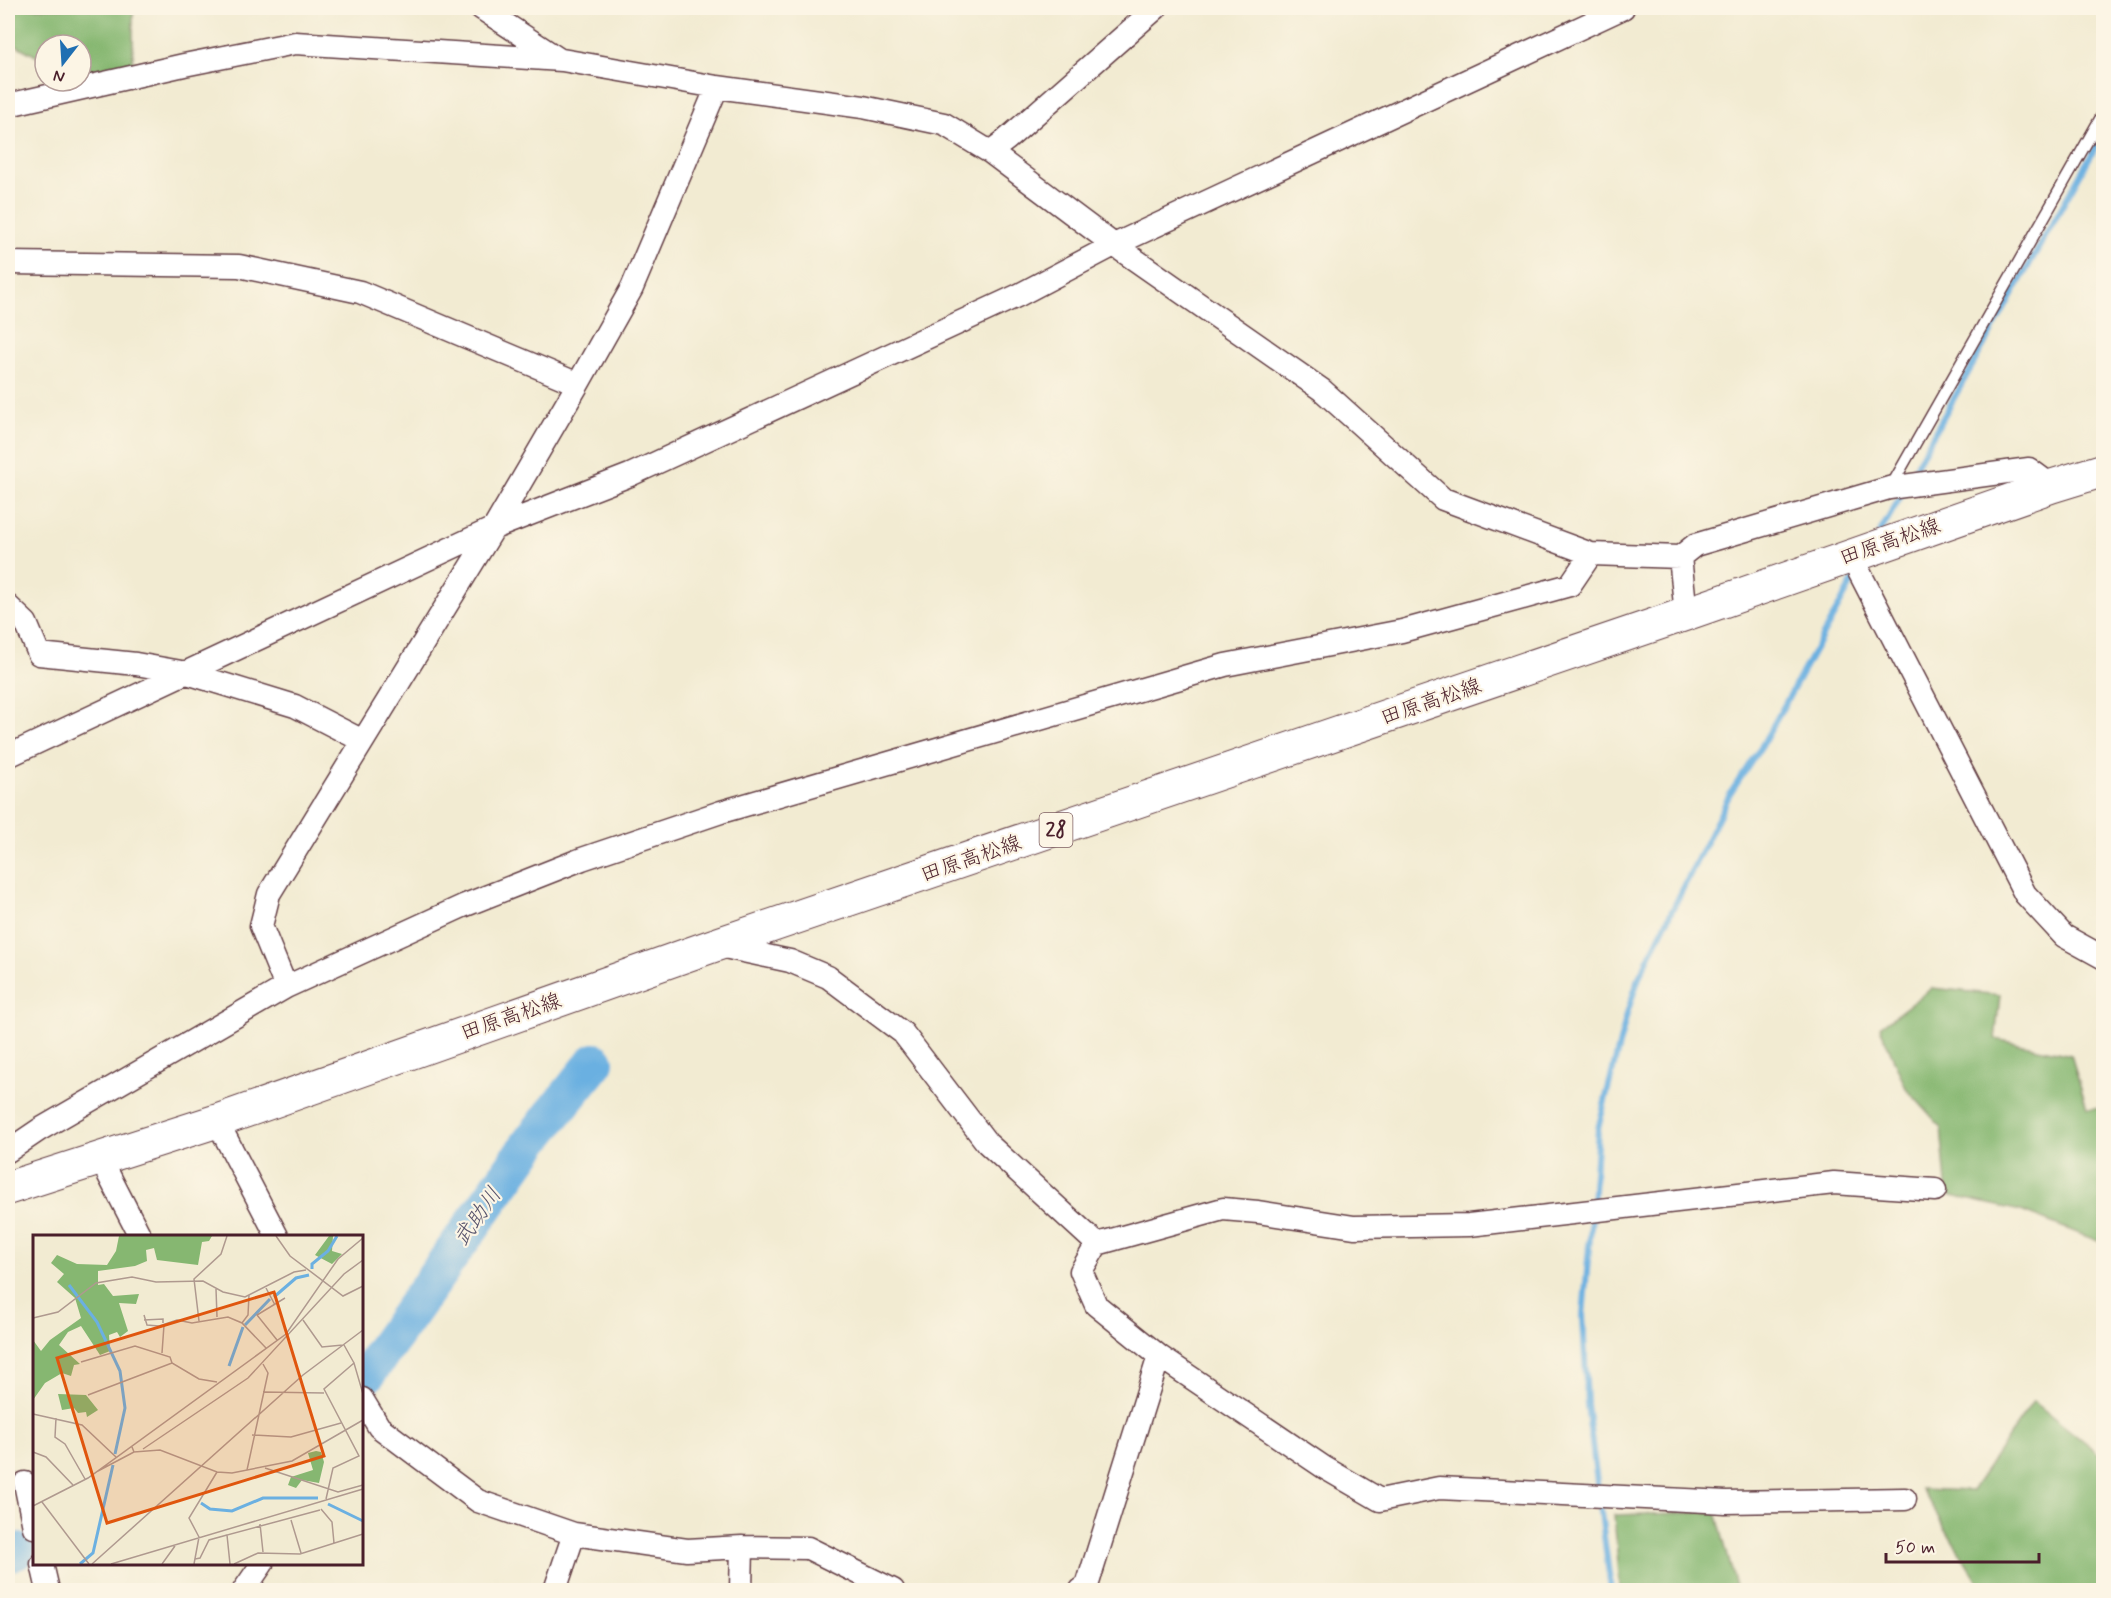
<svg xmlns="http://www.w3.org/2000/svg" width="2111" height="1598" font-family="Mynerve,'Klee One',sans-serif">
	<style>
		.forest { fill: #86b771; stroke: #686b4e; stroke-width: 1.5 }
		.lines { fill: none; stroke-linecap: round; stroke-linejoin: round }
		.stream { stroke: #6bb0e1; stroke-width: 6 }
		.river { stroke: #6bb0e1; stroke-width: 38 }
		.service-casing { stroke: #633e44; stroke-width: 13 }
		.minor-casing { stroke: #633e44; stroke-width: 25 }
		.primary-casing { stroke: #633e44; stroke-width: 35 }
		.service { stroke: #fff; stroke-width: 10 }
		.minor { stroke: #fff; stroke-width: 22 }
		.primary { stroke: #fff; stroke-width: 33 }
		.labels { text-anchor: middle; dominant-baseline: central; stroke-width: 4.5; stroke-linejoin: round; paint-order: stroke }
		.shield { fill: #fcf5e5; stroke: #7f5f63; stroke-width: 1.5 }
		.shield-label { font-size: 20px; font-weight: bold; fill: #4a1f2b }
		.street-label { font-size: 21px; fill: #4a1f2b; stroke: #fcf5e5 }
		.water-label { font-size: 22px; font-style: italic; fill: #56526b; stroke: #fcf5e5 }
		.inset-river { fill: none; stroke: #6bb0e1; stroke-width: 3 }
		.inset-road { fill: none; stroke: #af998f; stroke-width: 1.5 }
		.view { fill: #e0560e; fill-opacity: 0.15; stroke: #e0560e; stroke-width: 3 }
		.inset-edge { fill: none; stroke: #4a1f2b; stroke-width: 3 }
	</style>
	<rect width="100%" height="100%" fill="#fcf5e5"/>
	<filter id="ink" filterUnits="userSpaceOnUse"><feTurbulence type="fractalNoise" baseFrequency=".0167" numOctaves="2"/><feDisplacementMap in="SourceGraphic" scale="12" xChannelSelector="R" yChannelSelector="G"/><feConvolveMatrix kernelMatrix="1 2 1 2 8 2 1 2 1" color-interpolation-filters="sRGB"/></filter>
	<filter id="wash" filterUnits="userSpaceOnUse"><feTurbulence type="fractalNoise" baseFrequency=".008" numOctaves="4" result="noise"/><feDisplacementMap in="SourceGraphic" scale="24" xChannelSelector="R" yChannelSelector="G"/><feGaussianBlur stdDeviation="1.35" result="paint"/><feColorMatrix in="noise" values="0 0 0 0 0 0 0 0 0 0 0 0 0 0 0 0 0 1.4 0 .05"/><feComposite in="paint" operator="in"/></filter>
	<g filter="url(#wash)">
		<rect width="100%" height="100%" fill="#f2ebd2"/>
		<path class="forest" d="M13,8H133V70L81,69V45H45V61L14,44Z
			M1932,988L2000,995L1995,1039L2071,1055L2087,1108H2103V1243L2021,1211L1947,1195L1941,1127L1906,1088L1880,1027Z
			M2033,1401L2098,1453L2103,1452V1590H1983L1921,1489L1972,1491Z
			M1716,1512L1737,1590H1619L1620,1587L1614,1515Z"/>
		<g class="lines">
			<path class="stream" d="M1910,479L1923,453L2104,132
				M1879,534L1904,491
				M1593,1205L1598,1129L1628,1010L1640,975L1730,794L1764,742L1855,577
				M1592,1215L1583,1315L1587,1405L1611,1590"/>
			<path class="river" d="M366,1375L533,1139L595,1062
				M8,1553L16,1551"/>
		</g>
	</g>
	<g filter="url(#ink)">
		<g class="lines">
			<defs>
				<path id="service" d="M1890,488L2104,112"/>
				<path id="minor" d="M481,8L560,60
					M8,105L184,65L295,43L562,60L717,87L863,107L944,124L990,152L1114,245L1322,390L1443,499L1591,554L1680,557L1686,614
					M990,152L1006,140L1156,8
					M8,263L239,266L360,292L578,384
					M1851,556L2025,894L2064,936L2104,958
					M1680,557L1695,545L1889,488L2029,469L2052,486
					M8,606L26,623L39,654L136,664L187,673L295,706L361,740
					M8,756L494,528L630,475L1019,295L1114,245L1623,8
					M715,945L790,961L828,977L903,1033L987,1143L1097,1244
					M286,987L261,926L269,894L494,528L578,384L632,288L717,87
					M217,1121L277,1236
					M8,1151L39,1130L286,987L463,906L582,859L721,812L1225,665L1402,631L1570,585L1591,554
					M100,1158L140,1236
					M362,1399L379,1427L478,1501L574,1534L687,1550L742,1547L808,1548L893,1590
					M25,1483L34,1527
					M1905,1499L1726,1502L1439,1488L1380,1500L1325,1468L1159,1356L1096,1305L1081,1271L1097,1244L1223,1209L1258,1212L1354,1227L1469,1225L1834,1183L1935,1190
					M42,1564L48,1590
					M244,1590L262,1564
					M555,1590L574,1534
					M741,1590L742,1547
					M1081,1590L1087,1586L1159,1356"/>
				<path id="primary" d="M8,1188L217,1121L715,945L1686,614L2052,486L2104,470"/>
			</defs>
			<use href="#service" class="service-casing"/>
			<use href="#minor" class="minor-casing"/>
			<use href="#primary" class="primary-casing"/>
			<use href="#service" class="service"/>
			<use href="#minor" class="minor"/>
			<use href="#primary" class="primary"/>
		</g>
	</g>
	<g class="labels">
		<rect class="shield" x="1039.5" y="813" width="33" height="34" rx="4.5"/>
		<g class="shield-label">
			<text x="1056" y="830">28</text>
		</g>
		<g class="street-label">
			<text transform="translate(1890 542) rotate(-19)">田原高松線</text>
			<text transform="translate(1431 702) rotate(-19)">田原高松線</text>
			<text transform="translate(971 859) rotate(-19)">田原高松線</text>
			<text transform="translate(511 1017) rotate(-19)">田原高松線</text>
		</g>
		<g class="water-label">
			<text transform="translate(478 1217) rotate(-55)">武助川</text>
		</g>
	</g>
	<g transform="translate(33 1235)">
		<rect width="330" height="330" fill="#f2ebd2"/>
		<path d="M86,1H179L176,6L169,7L165,30L124,25L121,13L113,15L114,26L102,31L65,36V50L71,49L80,61L106,59L103,69L86,68L95,96L87,102L84,97L76,100L77,116L67,120L48,91L35,97L26,110L47,129L41,130L38,141L29,138L12,148L0,165V105L8,116L17,105L48,83L42,63L24,47L31,39L18,28L24,20L44,29L74,30L83,16ZM296,1H300L299,16L309,19L299,29L282,20ZM25,159L53,160L65,175L54,182L53,177L45,178L41,173L29,175ZM283,216L288,217L291,227L286,248L269,245L263,253L255,250L258,242L280,235L275,218Z" fill="#86b771"/>
		<path class="inset-river" d="M279,34V29L295,16L304,1M36,50L64,87L87,136L92,173L82,219M241,62L263,43L276,40M212,90L237,64M196,131L210,92M168,268L177,274L199,276L230,263H285M295,269L330,286M47,329L60,318L80,230"/>
		<path class="inset-road" d="M243,1L257,21L310,61L330,51M233,53L242,70M183,54L184,82M111,80L114,90L126,91L144,85L159,88L195,82L209,88L233,113M0,83L25,77L63,48L99,42L123,47L170,46L190,57L212,62L261,37L273,35M111,85L130,84V88M270,85L289,112L310,110M166,86L161,44L188,19L194,1M209,88L215,80L216,60M244,105L224,80L252,63M311,110L321,128M129,118L131,90M48,127L102,111L137,122L139,128L166,144L184,147M230,157L291,158M55,160L139,128M0,179L49,190L83,222M23,183L22,202L32,209L52,244M219,200L258,202L308,188M99,212L101,217L127,215L184,237L199,238L259,226L330,185M110,214L215,143L311,39L330,25M0,217L13,222L40,250M232,233L305,257L330,250M214,235L235,138L230,129M65,236L101,217M293,264L300,233L326,221L291,154L321,128L330,159M9,267L56,329M0,271L55,243L253,99L305,24L330,3M288,274L299,287L301,308M258,285L268,318M227,289L230,317M162,324L167,323L176,305L194,300M59,329L270,140L330,95M78,329L330,254M129,329L142,311M161,329L166,302L156,283L184,237M197,329L194,300L287,275M201,329L225,318L267,319L330,299"/>
		<path class="view" d="M241,57L291,221L74,288L24,123Z"/>
		<rect width="330" height="330" class="inset-edge"/>
	</g>
	<rect width="2111" height="1598" fill="none" stroke="#fcf5e5" stroke-width="30"/>
	<g transform="translate(63 63) rotate(197)"><circle r="28" fill="#fcf5e5" stroke="#b59f9b" stroke-width="1.5"/>
	<path d="M0-4.5L10 22L0 15L-10 22Z" fill="#1f6fb2"/>
	<text y="-9" font-size="16" font-weight="bold" text-anchor="middle" fill="#4a1f2b">N</text>
	</g>
	<path d="M1886 1553v9h153v-9" fill="none" stroke="#4a1f2b" stroke-width="3"/>
	<text x="1895" y="1553" font-size="18" fill="#4a1f2b" stroke="#fcf5e5" stroke-width="4.5" paint-order="stroke">50 m</text>
</svg>
